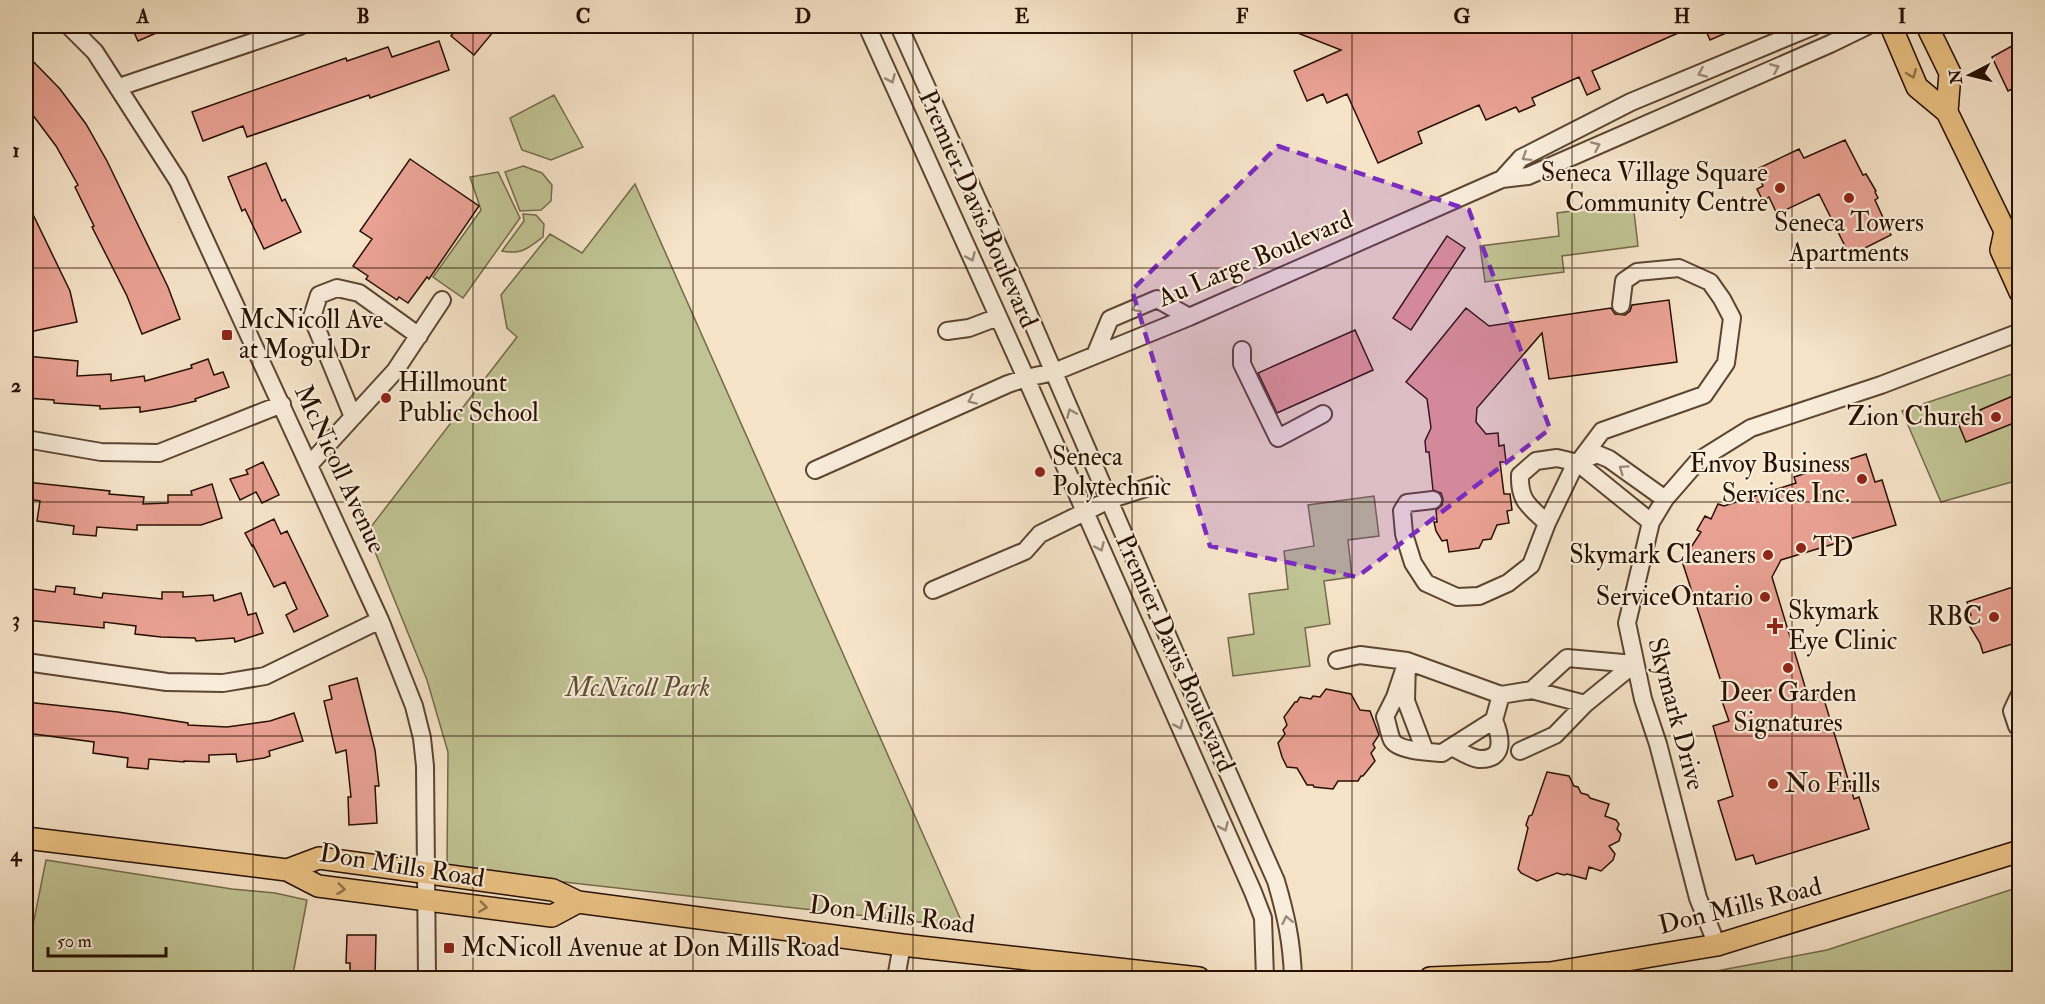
<svg xmlns="http://www.w3.org/2000/svg" width="2045" height="1004" font-family="'IM FELL Double Pica',serif">
	<style>
		.green { fill: #c0c393; stroke: #746a4a; stroke-width: 1.5 }
		.building { fill: #e9a193; stroke: #281000; stroke-width: 1.5 }
		.lines { fill: none; stroke-linecap: round; stroke-linejoin: round }
		.minor-casing { stroke: #5c4532; stroke-width: 20 }
		.major-casing { stroke: #281000; stroke-width: 24 }
		.minor { stroke: #f9eddb; stroke-width: 16 }
		.major { stroke: #ebc284; stroke-width: 21 }
		.oneway { stroke: #9b8a78 }
		.oneway2 { stroke: #937249 }
		.marked { fill: #7b2cbf; fill-opacity: 0.2; stroke: #7b2cbf; stroke-width: 4.5; stroke-dasharray: 12 8; stroke-linejoin: round }
		.grid { fill: none; stroke: #281000; stroke-width: 1.5; stroke-opacity: 0.55 }
		.poi-dot { fill: #8f2418; stroke: #f9eddb; stroke-width: 2 }
		.labels { text-anchor: middle; dominant-baseline: central; stroke-width: 4.5; stroke-linejoin: round; paint-order: stroke }
		.poi-label { font-size: 26px; fill: #281000; stroke: #f9eddb; text-anchor: start }
		.street-label { font-size: 26px; fill: #281000; stroke: #f9eddb }
		.park-label { font-size: 26px; font-style: italic; fill: #5d4f33; stroke: #f9eddb }
		.neatline { fill: none; stroke: #281000; stroke-width: 2 }
		.grid-label { font-size: 20px; text-anchor: middle; font-weight: bold; fill: #281000 }
	</style>
	<rect width="100%" height="100%" fill="#f6e3c8"/>
	<filter id="stains"><feTurbulence type="fractalNoise" baseFrequency=".00333" numOctaves="4"/><feColorMatrix values="0 0 0 0 .2 0 0 0 0 .09 0 0 0 0 .02 0 0 0 .5 -.17"/></filter>
	<radialGradient id="worn" r=".72"><stop offset=".6" stop-color="#630" stop-opacity="0"/><stop offset="1" stop-color="#630" stop-opacity=".3"/></radialGradient>
	<path class="green" d="M554,95L583,147L551,160L522,150L510,118Z
		M523,166L542,173L552,185L551,201L541,210L520,211L505,172Z
		M498,172L520,218L463,298L433,277L481,210L470,177Z
		M635,184L964,927L447,869L448,752L427,680L367,532L517,337L507,328L501,295L550,234L582,253Z
		M1633,203L1638,246L1562,256L1564,272L1485,282L1480,246L1559,236L1557,213Z
		M523,214L536,215L544,224L543,237C528,248 522,255 502,251L524,221Z
		M2018,372L2020,376L2019,480L1941,502L1902,411Z
		M1374,496L1379,536L1348,540L1352,577L1324,581L1330,624L1305,628L1310,666L1233,676L1228,638L1254,634L1249,594L1288,589L1284,551L1314,546L1308,505Z
		M46,860L232,889L275,893L307,900L293,974L272,978H26V960Z
		M2019,887V978H1679L1827,950Z"/>
	<path class="building" d="M131,26H172L138,41Z
		M459,26H487L494,31L474,55L451,36Z
		M1280,26H1694L1592,71L1600,89L1587,95L1579,77L1532,98L1535,105L1519,112L1516,107L1486,120L1479,105L1418,132L1422,143L1378,163L1347,94L1327,103L1323,94L1307,101L1294,71L1341,50Z
		M1704,26H1742L1710,40Z
		M439,41L449,70L370,98L369,95L247,137L243,126L203,141L192,112L346,58L347,61L388,47L392,57Z
		M2019,42V86L2008,91L1992,57Z
		M26,54L60,89L86,124L107,161L168,287L180,319L142,334L127,296L92,227L94,226L75,187L78,185L56,146L26,106Z
		M1845,140L1863,175L1866,174L1876,191L1875,192L1878,198L1875,200L1891,235L1851,255L1847,248H1846L1819,194L1777,214L1769,197L1763,201L1757,189L1763,186L1755,170L1799,149L1804,158Z
		M410,159L479,206L429,279L427,277L408,303L399,297L397,300L366,279L368,276L353,266L372,239L360,231Z
		M266,163L282,201L285,199L301,232L264,249L245,209L242,211L228,177Z
		M26,200L70,291L77,322L29,332L26,313Z
		M1447,236L1465,248L1411,330L1393,318Z
		M1669,300L1677,362L1549,379L1542,333L1477,408L1476,422L1486,434L1498,433L1499,446L1504,445L1506,462H1500L1504,494H1510L1512,510L1507,511L1509,523L1497,525L1491,539L1483,540L1479,548L1449,552L1447,540L1442,541L1436,531L1434,522H1437L1436,510L1442,505L1443,499L1441,493L1433,490L1429,452H1426L1425,441L1431,428L1427,399L1406,382L1466,308L1489,326L1611,308L1615,314L1625,315L1630,311L1632,305Z
		M1355,330L1373,370L1277,413L1258,373Z
		M26,356L78,361L77,376L111,374V381L144,376L145,381L192,368L191,365L208,359L214,375L223,372L229,387L195,399L196,401L171,407L140,412V407L100,409V406L54,403V400L26,398Z
		M2015,395L2019,405V421L1966,442L1958,423L1981,413L1980,410Z
		M1866,454L1875,482L1882,480L1896,525L1781,560L1772,577L1806,690L1823,696L1854,799L1859,797L1869,829L1756,864L1753,855L1736,860L1718,801L1733,796L1713,726L1729,721L1722,701L1727,700L1682,561L1701,532L1697,530L1705,516L1711,519L1718,504L1724,506L1796,483L1794,477Z
		M263,462L279,495L262,503L256,492L240,500L230,479L248,474L246,470Z
		M26,482L110,491L109,494L144,497L143,504L168,503V495H192L191,491L212,484L222,518L201,525H137V530L97,527L96,536L73,534L74,526L37,521L40,501L26,499Z
		M274,519L281,534L287,531L328,616L294,632L286,615L297,609L285,582L274,587L253,545L252,546L245,533Z
		M2019,585V642L1983,653L1980,643L1966,620L1971,615L1967,602Z
		M56,586L75,588L74,594L102,598L103,593L162,599V592H183V597L213,595L214,601L241,593L248,615L256,613L263,633L235,642L234,638L196,641L195,638L161,637L135,634L136,626L104,622V628L26,620V588L55,592Z
		M357,678L375,750L379,786H375L377,823L349,825L348,797H351L346,750L336,753L324,701L332,699L329,686Z
		M1326,689L1351,694L1360,710L1370,711L1379,735L1373,744L1375,748L1371,753L1375,761L1363,776H1361L1358,781H1338L1333,789L1314,787L1313,785H1307L1297,768L1287,767L1282,757L1278,743L1285,734L1283,730L1287,725L1284,717L1295,702H1297L1300,697L1311,699L1313,696L1320,697Z
		M26,702L118,712L188,723V725L227,727L270,721L294,713L303,741L269,751L270,756L264,758L237,762L236,754L209,755V762L184,761V762L149,759L148,769L127,767L128,758L93,753L94,742L26,733Z
		M1547,772L1569,776L1574,786L1578,787L1581,793L1588,795L1590,798L1609,804L1605,816L1616,820L1619,824L1617,829L1621,834L1619,841L1609,846L1615,854L1613,860L1601,871L1589,867L1586,879L1567,874L1564,875L1557,873L1537,881L1521,873L1518,869L1528,828L1526,825L1529,816L1532,815Z
		M347,935H376L375,978H350V963H346Z"/>
	<g class="lines">
		<defs>
			<path id="minor" d="M69,26L95,52L178,181L380,620L414,706L422,738L425,766L427,978
				M867,26L1026,378L1253,892L1263,918L1265,978
				M899,26L1020,294L1175,653L1276,881C1286,915 1292,943 1293,978
				M119,87L300,26
				M1502,179L1521,158L1631,102L1814,26
				M947,331L969,328L998,317
				M1242,350V364L1278,438L1323,414
				M1095,355L1110,319L1157,299L1189,317
				M353,417L312,317L319,295L337,288L359,293L419,336
				M26,439L101,452L159,453L282,404
				M1579,462L1597,454L1609,459L1665,499
				M309,465L395,371L442,300
				M815,470L1008,384L1026,378L1054,372L1189,317L1502,179L1528,176L1830,44L1867,26
				M1433,500L1407,503L1402,511L1404,534L1413,563L1426,583L1457,597L1479,596L1508,583L1531,565L1547,523L1572,471L1602,431L1704,395L1726,363L1732,318L1722,299L1710,282L1679,268L1637,272L1624,281L1621,305
				M1547,523C1529,506 1519,501 1520,475L1536,461L1557,458L1578,463L1651,522
				M933,590L1025,551L1040,534L1109,500L1155,485
				M1337,660L1360,655L1407,661L1501,695L1532,690L1567,658L1634,664L1585,704L1555,735L1520,751
				M26,662L167,682L223,683L265,676L380,620
				M1532,690L1585,704
				M2017,726L2012,711L2019,696
				M1452,747C1460,751 1470,758 1479,759C1506,760 1501,737 1494,720
				M1425,751L1406,701L1407,661L1395,697L1385,717C1388,724 1389,734 1392,740C1398,751 1430,752 1442,753L1494,720L1501,695
				M1717,945L1698,898L1658,744L1643,699L1627,623L1651,522L1665,499L1698,461L1751,428L1881,385L2020,332
				M896,978L902,945"/>
			<path id="major" d="M1891,26L1917,87L1947,112L2005,231L2020,240
				M1927,26L1950,73L1947,112
				M2005,231L2001,250L2020,292
				M26,838L287,870L318,886L552,916L578,902
				M287,870L319,858L553,890L578,902L902,945L1199,978
				M1430,978L1550,973L1717,945L2020,851"/>
		</defs>
		<use href="#minor" class="minor-casing"/>
		<use href="#major" class="major-casing"/>
		<use href="#minor" class="minor"/>
		<use href="#major" class="major"/>
	</g>
	<defs><path id="oneway-chevron" d="M-2-3.5L2.5 0L-2 3.5" fill="none" stroke-width="1.6" stroke-linecap="round" stroke-linejoin="round" transform="scale(1.5)"/></defs>
	<g class="oneway">
		<use href="#oneway-chevron" transform="translate(1775 68) rotate(-23)"/>
		<use href="#oneway-chevron" transform="translate(1702 73) rotate(157)"/>
		<use href="#oneway-chevron" transform="translate(891 79) rotate(66)"/>
		<use href="#oneway-chevron" transform="translate(1596 146) rotate(-24)"/>
		<use href="#oneway-chevron" transform="translate(1526 157) rotate(148)"/>
		<use href="#oneway-chevron" transform="translate(971 257) rotate(66)"/>
		<use href="#oneway-chevron" transform="translate(1136 308) rotate(157)"/>
		<use href="#oneway-chevron" transform="translate(972 400) rotate(156)"/>
		<use href="#oneway-chevron" transform="translate(1071 413) rotate(-113)"/>
		<use href="#oneway-chevron" transform="translate(1623 469) rotate(-145)"/>
		<use href="#oneway-chevron" transform="translate(1100 547) rotate(66)"/>
		<use href="#oneway-chevron" transform="translate(1179 725) rotate(66)"/>
		<use href="#oneway-chevron" transform="translate(1224 827) rotate(66)"/>
		<use href="#oneway-chevron" transform="translate(1287 920) rotate(-102)"/>
	</g>
	<g class="oneway2">
		<use href="#oneway-chevron" transform="translate(1912 74) rotate(69)"/>
		<use href="#oneway-chevron" transform="translate(341 889) rotate(7)"/>
		<use href="#oneway-chevron" transform="translate(483 907) rotate(8)"/>
	</g>
	<path class="marked" d="M1278,146L1469,210L1550,429L1357,577L1210,546L1132,290Z"/>
	<path class="grid" d="M253,26V978M473,26V978M693,26V978M913,26V978M1132,26V978M1352,26V978M1572,26V978M1792,26V978M26,268H2020M26,502H2020M26,736H2020"/>
	<g class="poi-dot">
		<circle cx="1780" cy="188" r="6"/>
		<circle cx="1849" cy="198" r="6"/>
		<rect x="221" y="329" width="12" height="12" rx="3"/>
		<circle cx="386" cy="398" r="6"/>
		<circle cx="1996" cy="417" r="6"/>
		<circle cx="1040" cy="472" r="6"/>
		<circle cx="1862" cy="479" r="6"/>
		<circle cx="1801" cy="548" r="6"/>
		<circle cx="1768" cy="555" r="6"/>
		<circle cx="1765" cy="597" r="6"/>
		<circle cx="1994" cy="617" r="6"/>
		<path d="M1772 617h6v6h6v6h-6v6h-6v-6h-6v-6h6z"/>
		<circle cx="1788" cy="668" r="6"/>
		<circle cx="1773" cy="784" r="6"/>
		<rect x="443" y="942" width="12" height="12" rx="3"/>
	</g>
	<g class="labels">
		<g class="poi-label">
			<text x="1768" y="173" text-anchor="end">Seneca Village Square<tspan x="1768" dy="30">Community Centre</tspan></text>
			<text x="1849" y="223" text-anchor="middle">Seneca Towers<tspan x="1849" dy="30">Apartments</tspan></text>
			<text x="239" y="320">McNicoll Ave<tspan x="239" dy="30">at Mogul Dr</tspan></text>
			<text x="398" y="383">Hillmount<tspan x="398" dy="30">Public School</tspan></text>
			<text x="1984" y="417" text-anchor="end">Zion Church</text>
			<text x="1052" y="457">Seneca<tspan x="1052" dy="30">Polytechnic</tspan></text>
			<text x="1850" y="464" text-anchor="end">Envoy Business<tspan x="1850" dy="30">Services Inc.</tspan></text>
			<text x="1813" y="548">TD</text>
			<text x="1756" y="555" text-anchor="end">Skymark Cleaners</text>
			<text x="1753" y="597" text-anchor="end">ServiceOntario</text>
			<text x="1788" y="611">Skymark<tspan x="1788" dy="30">Eye Clinic</tspan></text>
			<text x="1982" y="617" text-anchor="end">RBC</text>
			<text x="1788" y="693" text-anchor="middle">Deer Garden<tspan x="1788" dy="30">Signatures</tspan></text>
			<text x="1785" y="784">No Frills</text>
			<text x="461" y="948">McNicoll Avenue at Don Mills Road</text>
		</g>
		<g class="street-label">
			<text transform="translate(978 209) rotate(66)">Premier Davis Boulevard</text>
			<text transform="translate(1255 259) rotate(-23)">Au Large Boulevard</text>
			<text transform="translate(340 469) rotate(65)">McNicoll Avenue</text>
			<text transform="translate(1175 653) rotate(66)">Premier Davis Boulevard</text>
			<text transform="translate(1676 714) rotate(75)">Skymark Drive</text>
			<text transform="translate(402 866) rotate(9)">Don Mills Road</text>
			<text transform="translate(1740 906) rotate(-14)">Don Mills Road</text>
			<text transform="translate(892 915) rotate(7)">Don Mills Road</text>
		</g>
		<g class="park-label">
			<text x="638" y="688">McNicoll Park</text>
		</g>
	</g>
	<rect width="2045" height="1004" fill="none" stroke="#f6e3c8" stroke-width="66"/>
	<g transform="translate(1970 75) rotate(263)" stroke="#f9eddb" stroke-width="4.5" paint-order="stroke">
	<path d="M0-4.5L10 22L0 15L-10 22Z" fill="#281000"/>
	<text y="-9" font-size="16" font-weight="bold" text-anchor="middle" fill="#281000">N</text>
	</g>
	<path d="M48 947v9h118v-9" fill="none" stroke="#281000" stroke-width="3"/>
	<text x="57" y="947" font-size="18" fill="#281000" stroke="#f9eddb" stroke-width="4.5" paint-order="stroke">50 m</text>
	<rect x="33" y="33" width="1979" height="938" class="neatline"/>
	<g class="grid-label">
		<text x="143" y="23">A</text>
		<text x="363" y="23">B</text>
		<text x="583" y="23">C</text>
		<text x="803" y="23">D</text>
		<text x="1022" y="23">E</text>
		<text x="1242" y="23">F</text>
		<text x="1462" y="23">G</text>
		<text x="1682" y="23">H</text>
		<text x="1902" y="23">I</text>
		<text x="16" y="157">1</text>
		<text x="16" y="392">2</text>
		<text x="16" y="626">3</text>
		<text x="16" y="861">4</text>
	</g>
	<rect width="100%" height="100%" filter="url(#stains)"/>
	<rect width="100%" height="100%" fill="url(#worn)"/>
</svg>
